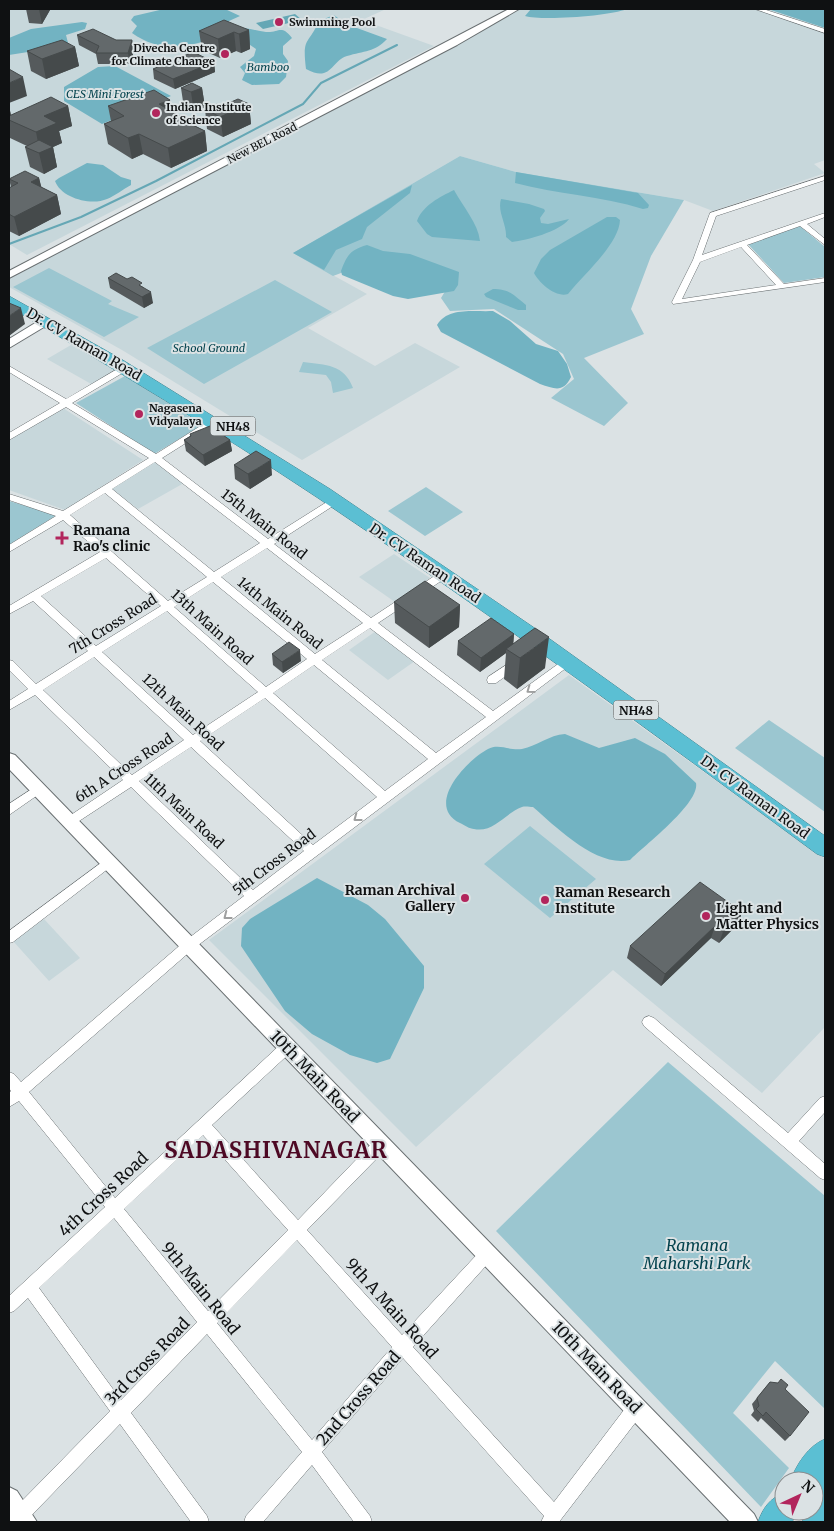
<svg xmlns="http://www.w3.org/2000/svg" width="834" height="1531" font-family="Merriweather,serif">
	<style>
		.built { fill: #c7d7db }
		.green { fill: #9bc6d0 }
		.forest { fill: #72b3c2 }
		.water { fill: #65a7b5 }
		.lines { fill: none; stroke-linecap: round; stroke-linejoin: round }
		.stream { stroke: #65a7b5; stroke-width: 2 }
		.street-casing { stroke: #696f71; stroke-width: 1 }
		.secondary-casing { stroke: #696f71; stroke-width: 2 }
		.highway-casing { stroke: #40828f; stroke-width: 1 }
		.street { fill: #fff; fill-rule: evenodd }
		.secondary { fill: #fff; fill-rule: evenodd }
		.highway { fill: #5bbfd3; fill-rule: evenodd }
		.wall { fill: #555a5c }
		.shaded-wall { fill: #454a4b }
		.building { fill: #63696b; stroke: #454a4b }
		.oneway { stroke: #9fa0a0 }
		.poi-dot { fill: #b2255c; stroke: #dbe2e4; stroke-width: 2 }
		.labels { text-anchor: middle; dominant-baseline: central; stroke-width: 4; stroke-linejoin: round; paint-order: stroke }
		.far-poi-label { font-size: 11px; font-weight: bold; fill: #0f1112; stroke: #dbe2e4; text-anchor: start }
		.far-park-label { font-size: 11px; font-style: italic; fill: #04434e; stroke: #dbe2e4 }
		.far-street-label { font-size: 11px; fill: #0f1112; stroke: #dbe2e4 }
		.shield { fill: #dbe2e4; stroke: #4c5051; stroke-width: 1 }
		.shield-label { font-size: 12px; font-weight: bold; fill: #0f1112 }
		.street-label { font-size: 14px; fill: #0f1112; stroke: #dbe2e4 }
		.poi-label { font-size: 14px; font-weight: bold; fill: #0f1112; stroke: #dbe2e4; text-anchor: start }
		.near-street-label { font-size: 16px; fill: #0f1112; stroke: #dbe2e4 }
		.near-park-label { font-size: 16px; font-style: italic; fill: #04434e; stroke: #dbe2e4 }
		.near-district-label { font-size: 22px; font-weight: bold; letter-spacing: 1px; fill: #4d0924; stroke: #dbe2e4 }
	</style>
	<rect width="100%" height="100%" fill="#dbe2e4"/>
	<path class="built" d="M9,9H386L362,20L434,46L27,255L9,244Z
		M520,9H825V160L814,164L825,173L713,211L684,200L516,172L460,156L293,253L367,294L308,328L375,366L415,343L460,367L302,460L122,350L9,287V278L458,44Z
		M71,345L118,371L93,385L47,359Z
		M63,408L143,460L65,510L9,490V440Z
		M155,462L184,483L138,509L110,488Z
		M394,554L430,578L395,602L359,577Z
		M376,631L415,661L388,680L349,650Z
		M569,675L825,859V1027L762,1093L613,970L416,1147L209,940Z
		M44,919L80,958L49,981L13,941Z"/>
	<path class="green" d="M460,156L516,172L684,200L651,256L631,309L644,334L584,358L628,403L604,426L551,398L574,379L563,354L494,309L450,311L441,298L455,275L392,254L333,276L293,253Z
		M800,226L825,247V277L784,283L748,244Z
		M49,268L112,301L108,304L139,317L104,337L13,287Z
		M275,280L332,312L204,384L147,348Z
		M303,362C326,365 344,364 353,388L333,393L331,382L326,375L299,372Z
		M125,376L203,425L154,454L76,403Z
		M426,487L463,512L425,536L388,511Z
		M9,501L57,515L9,545Z
		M769,720L825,758V812L735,748Z
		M530,826L596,879L550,918L484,864Z
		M668,1062L825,1196V1409L775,1361L733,1413L789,1468L761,1507L496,1231Z"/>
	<path class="forest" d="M164,9H225L240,16L229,21L224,34C192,47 163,55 132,33L137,26L131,20L134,16Z
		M531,9H627C610,16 542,21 525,16Z
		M768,9H825V28Z
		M334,15L346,24L387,39C375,52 364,51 347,56C331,61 331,83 306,69C302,36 308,46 319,21Z
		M82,22L87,23L85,29L66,35L68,43L66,46L9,55V38L31,29Z
		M244,28C252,29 259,31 266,32C279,33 281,24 292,38L283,46V54L288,61L286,77L279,84L252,85L242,80L245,73L240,67L254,56L256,49L234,34Z
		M115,66L171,96L102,124L64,101V87L98,67Z
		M87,163L103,165L121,177L131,180V185C123,189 115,196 107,199C91,206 61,198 55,181L59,178Z
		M516,172L638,193L649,205L648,208L643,209C601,196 557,194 515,183Z
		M412,185L410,193L367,227L362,239L336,250L324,270L293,253Z
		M454,190C463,207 478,223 480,241L432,237L427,234L417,221C423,205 440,197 454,190Z
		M501,199L529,204L544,209L545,211L540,218L541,223L548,224L569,219C559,232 527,240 512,242L506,237C507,224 497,212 501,199Z
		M607,217H616L620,220C619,244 584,274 568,294C556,298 539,283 534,273L541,259L550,250Z
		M367,245L383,251L410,254L459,272L458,285L454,291L408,299L393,296L342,275L341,271C347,255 350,250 367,245Z
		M493,289C509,289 514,295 526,305V310H518L486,297L484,294Z
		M493,311L510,321L536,344L558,351L567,364L571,377C563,393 555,389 540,384L441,332L437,325C448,307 473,312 493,311Z
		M565,734L599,748L635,738L665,754L696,783C700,803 645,845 630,860C597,868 556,827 533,807C530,807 525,806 522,807C505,813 494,833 474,829C470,829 464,825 460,823C424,805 467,760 488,749C499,743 510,751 522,749C537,746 549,735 565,734Z
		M317,878L368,905L385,919L424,966V988L390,1059L377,1063L350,1055L312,1034L285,1011L241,946L242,928L250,919Z"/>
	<path class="water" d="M295,14L302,20L263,29L256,23Z"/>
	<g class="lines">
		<path class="stream" d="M9,244L81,217L156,181L303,104L321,83L397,45"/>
		<defs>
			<path id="street" d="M755,9H763L825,29V33Z
				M825,176V180L716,216L702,255L825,213V217L807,224L825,239V245L800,226L747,245L784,284L825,278V282L673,304L672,302L693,260L710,213ZM741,247L776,285L682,299L700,262Z
				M126,364L130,367L129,369L72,403L156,454L210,420H216V424L162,458L268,539L330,500H336V504L274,544L371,618L439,573H447L448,575L447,577L378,623L493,711L565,659L569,658L574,662L193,949L29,1092L115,1198L282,1043L287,1041L292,1043L294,1047L292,1051L212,1125L298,1220L376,1139L381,1137L386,1139L388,1144L386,1149L307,1230L402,1335L482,1249L487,1247L492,1249L494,1254L492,1259L413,1347L554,1502L630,1402L636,1400L642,1402L644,1408L642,1414L559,1522H541L544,1516L403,1358L322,1452L370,1516L372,1522H354L312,1465L263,1522H244L246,1516L302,1452L207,1334L131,1413L207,1516L209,1522H191L120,1424L26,1521L22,1522L14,1521L12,1515L14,1509L110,1411L28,1298L14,1311L9,1313V1296L105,1207L19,1101L9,1107V1093L11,1091L9,1088V1072L14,1074L21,1082L185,941L244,896L131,787L73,825H65L63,822L65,819L123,780L35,695L9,710V701L28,689L9,670V660L13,661L36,684L88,651L33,601L9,614V606L100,552L63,520L9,552V545L56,516L9,500V494L63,511L149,458L66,407L9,440V433L60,403L9,372V366L66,399ZM155,462L260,543L214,572L112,489ZM105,493L207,577L168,601L70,515ZM267,548L363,623L315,654L221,577ZM106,558L161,606L96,646L41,596ZM213,582L307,659L266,687L174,607ZM167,611L258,692L193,735L102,652ZM370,628L486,717L436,753L322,660ZM94,657L184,740L132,775L43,690ZM314,665L428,759L385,791L273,693ZM265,698L377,797L313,845L200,741ZM191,747L304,851L253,890L139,781ZM203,1135L288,1230L208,1311L124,1209ZM114,1218L197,1322L121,1400L39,1288ZM297,1240L392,1347L312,1440L217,1323Z
				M517,658L522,662L521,665L496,683H488L487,680L488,677Z
				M38,785L42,786L44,789L42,792L9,815V804Z
				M109,857L113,859L115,862L113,865L13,942L9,943V931Z
				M649,1016L654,1018L788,1133L820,1098L825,1096V1112L799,1141L825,1164V1180L820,1178L644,1026L642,1022L644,1018Z"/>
			<path id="secondary" d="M509,9H519L457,45L9,278V271Z
				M45,317L51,321L49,324L9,348V339Z
				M9,753L15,755L754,1514L758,1522H730L9,769Z
				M9,1487L17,1491L37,1522H11L9,1519Z"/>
			<path id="highway" d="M9,296L121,359L330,489L533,627L825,836V857L817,854C653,733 488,612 318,498C217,431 113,368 9,307Z
				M825,1439V1521H803L799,1511H814V1481H790C797,1464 808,1446 825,1439Z
				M784,1493V1511H798L792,1522H758C763,1508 770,1498 784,1493Z"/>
		</defs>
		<use href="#street" class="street-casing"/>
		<use href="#secondary" class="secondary-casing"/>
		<use href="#highway" class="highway-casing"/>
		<use href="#street" class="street"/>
		<use href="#secondary" class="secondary"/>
		<use href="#highway" class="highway"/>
	</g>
	<path class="wall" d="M26,9H50V10L42,24L29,23Z
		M249,30L250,49L241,53L236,51L220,58L202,50L199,31Z
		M77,35L116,40H132L134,51L130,64H98L96,54L79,45Z
		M75,47L79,66L46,79L31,71L27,51Z
		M214,62L215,72L175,89L154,79L153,69Z
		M181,88H202L205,107L194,112L184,108Z
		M249,104L251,124L223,137L207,129L205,109Z
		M9,106L11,115L68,106L72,126L59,131L62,143L53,147L57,167L44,174L30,167L25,147L27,146L10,138L9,132Z
		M108,106L171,111L184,120L205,131L207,151L171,168L143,154L132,159L108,144L104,124L111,121Z
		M39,178L41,187L57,195L61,214L19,236L9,231V188L11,187L9,179Z
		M108,278L127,279L143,287L153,303L144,308L110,288Z
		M190,434L230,440L232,451L205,466L186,451L184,440L190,436Z
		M234,465L272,475L250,489L235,479Z
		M394,602L460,605L459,627L429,648L395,623Z
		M514,634L513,644L545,668L517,689L504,679L506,653L480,672L457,655L458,641Z
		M272,654L301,661L283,673L273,665Z
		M742,912L738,924L719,943L711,938L661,986L627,958L630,946Z
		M770,1382L785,1389L790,1436L785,1441L761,1418L758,1422L751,1415L754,1411L752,1404Z"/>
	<path class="shaded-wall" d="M39,9H50V10L42,24Z
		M249,30L250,49L241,53L239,34Z
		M234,32L236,51L220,58L218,39Z
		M132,40L134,51L130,64L128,53Z
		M75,47L79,66L46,79L42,59Z
		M214,62L215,72L175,89L173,79Z
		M23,77L27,96L9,103V83Z
		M202,88L205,107L194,112L191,92Z
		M170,100L173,120L159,104Z
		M249,104L251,124L223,137L220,117Z
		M9,106L12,121L9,120Z
		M68,106L72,126L59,131L62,143L53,147L57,167L44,174L39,153H40L36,132L44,116Z
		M205,131L207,151L171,168L168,148Z
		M139,134L143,154L132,159L128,138Z
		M39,178L44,197L31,182Z
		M57,195L61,214L19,236L14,217Z
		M151,292L153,303L144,308L142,297Z
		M21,308L25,324L9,336V316Z
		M230,440L232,451L205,466L203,455Z
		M271,460L272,475L250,489L248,474Z
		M460,605L459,627L429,648V627Z
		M514,634L513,648L506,649V653L480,672L481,658Z
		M549,637L545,668L517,689L520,658Z
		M300,650L301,661L283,673L282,662Z
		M742,912L738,924L719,943L723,932Z
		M715,926L711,938L661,986L665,974Z"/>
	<path class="building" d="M224,20L249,30L239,34L234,32L218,39L199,31Z
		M93,29L116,40H132L128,53H96L99,46L77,35Z
		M62,40L75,47L42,59L27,51Z
		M193,52L214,62L173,79L153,69Z
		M9,69L23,77L9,83Z
		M192,83L202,88L191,92L181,88Z
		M154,90L170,100L159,104L183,118L180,119L205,131L168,148L139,134L128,138L104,124L124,116L108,106Z
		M51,97L68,106L44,116L57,123L36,132L9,120V116Z
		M238,99L249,104L220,117L205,109L217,104L222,106Z
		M39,140L53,147L39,153L25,147Z
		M25,171L39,178L31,182L57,195L14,217L9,214V188L18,183L9,179Z
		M116,273L127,279L132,277L142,283L139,285L151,292L142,297L108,278Z
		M9,303L21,308L9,316Z
		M210,426L230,440L203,455L184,440L191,436L190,434Z
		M256,451L271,460L248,474L234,465Z
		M425,581L460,605L429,627L394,602Z
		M491,618L514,634L481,658L458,641Z
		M535,628L549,637L520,658L506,649Z
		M289,642L300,650L282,662L272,654Z
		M700,882L742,912L723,932L715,926L665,974L630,946Z
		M781,1379L788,1385L785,1389L809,1412L790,1436L766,1412L763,1416L756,1409L759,1406L757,1398L770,1382L778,1383Z"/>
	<defs><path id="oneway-chevron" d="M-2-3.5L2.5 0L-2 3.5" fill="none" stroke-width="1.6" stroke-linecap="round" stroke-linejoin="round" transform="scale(1.25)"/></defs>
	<g class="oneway">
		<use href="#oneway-chevron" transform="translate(530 690) rotate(144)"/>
		<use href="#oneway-chevron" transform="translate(357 818) rotate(143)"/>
		<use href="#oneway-chevron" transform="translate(227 916) rotate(142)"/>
	</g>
	<g class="poi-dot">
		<circle cx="279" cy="22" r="5"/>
		<circle cx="225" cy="54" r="5"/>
		<circle cx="156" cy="113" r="5"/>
		<circle cx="139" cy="414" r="5"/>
		<path d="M59.5 530.5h5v5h5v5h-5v5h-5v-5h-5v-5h5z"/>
		<circle cx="465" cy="898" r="5"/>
		<circle cx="545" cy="900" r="5"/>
		<circle cx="706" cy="916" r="5"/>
	</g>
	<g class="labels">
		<g class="far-poi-label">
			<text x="289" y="22">Swimming Pool</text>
			<text x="215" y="48" text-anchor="end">Divecha Centre<tspan x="215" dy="13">for Climate Change</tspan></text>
			<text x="166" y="107">Indian Institute<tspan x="166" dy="13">of Science</tspan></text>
			<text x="149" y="408">Nagasena<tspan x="149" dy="13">Vidyalaya</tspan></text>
		</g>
		<g class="far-park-label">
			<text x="268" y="67">Bamboo</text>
			<text x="105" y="94">CES Mini Forest</text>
			<text x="209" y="348">School Ground</text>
		</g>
		<g class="far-street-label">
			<text transform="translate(262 143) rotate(-27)">New BEL Road</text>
		</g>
		<g class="shield">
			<rect x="210.5" y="416.5" width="45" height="19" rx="4"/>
			<rect x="613.5" y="700.5" width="45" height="19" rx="4"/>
		</g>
		<g class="shield-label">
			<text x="233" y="426">NH48</text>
			<text x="636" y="710">NH48</text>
		</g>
		<g class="street-label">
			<text transform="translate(84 344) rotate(30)">Dr. CV Raman Road</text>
			<text transform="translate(264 524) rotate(38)">15th Main Road</text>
			<text transform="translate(425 563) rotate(34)">Dr. CV Raman Road</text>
			<text transform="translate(280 613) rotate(39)">14th Main Road</text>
			<text transform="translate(113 624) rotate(-32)">7th Cross Road</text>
			<text transform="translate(212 627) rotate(42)">13th Main Road</text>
			<text transform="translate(183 712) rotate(43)">12th Main Road</text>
			<text transform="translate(124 768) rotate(-33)">6th A Cross Road</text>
			<text transform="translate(755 797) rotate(36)">Dr. CV Raman Road</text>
			<text transform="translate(184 811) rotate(43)">11th Main Road</text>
			<text transform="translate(274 862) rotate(-37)">5th Cross Road</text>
		</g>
		<g class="poi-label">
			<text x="73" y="530">Ramana<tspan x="73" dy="16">Rao's clinic</tspan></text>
			<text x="455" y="890" text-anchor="end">Raman Archival<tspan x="455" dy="16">Gallery</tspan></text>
			<text x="555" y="892">Raman Research<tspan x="555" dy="16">Institute</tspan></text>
			<text x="716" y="908">Light and<tspan x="716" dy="16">Matter Physics</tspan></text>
		</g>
		<g class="near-street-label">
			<text transform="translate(315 1076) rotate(46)">10th Main Road</text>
			<text transform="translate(103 1194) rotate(-43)">4th Cross Road</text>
			<text transform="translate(201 1288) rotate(51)">9th Main Road</text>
			<text transform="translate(392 1308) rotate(48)">9th A Main Road</text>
			<text transform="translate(147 1361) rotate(-46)">3rd Cross Road</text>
			<text transform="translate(597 1367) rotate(46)">10th Main Road</text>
			<text transform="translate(358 1398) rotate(-49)">2nd Cross Road</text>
		</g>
		<g class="near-park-label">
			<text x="697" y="1245">Ramana<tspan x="697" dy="18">Maharshi Park</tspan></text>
		</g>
		<g class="near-district-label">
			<text x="276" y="1150">SADASHIVANAGAR</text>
		</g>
	</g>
	<rect width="834" height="1531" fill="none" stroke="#0f1112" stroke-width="20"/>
	<g transform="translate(799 1496) rotate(44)"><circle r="24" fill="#dbe2e4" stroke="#898e90"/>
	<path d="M0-4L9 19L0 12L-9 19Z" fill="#b2255c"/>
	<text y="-8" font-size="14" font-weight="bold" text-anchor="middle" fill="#0f1112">N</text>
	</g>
</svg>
